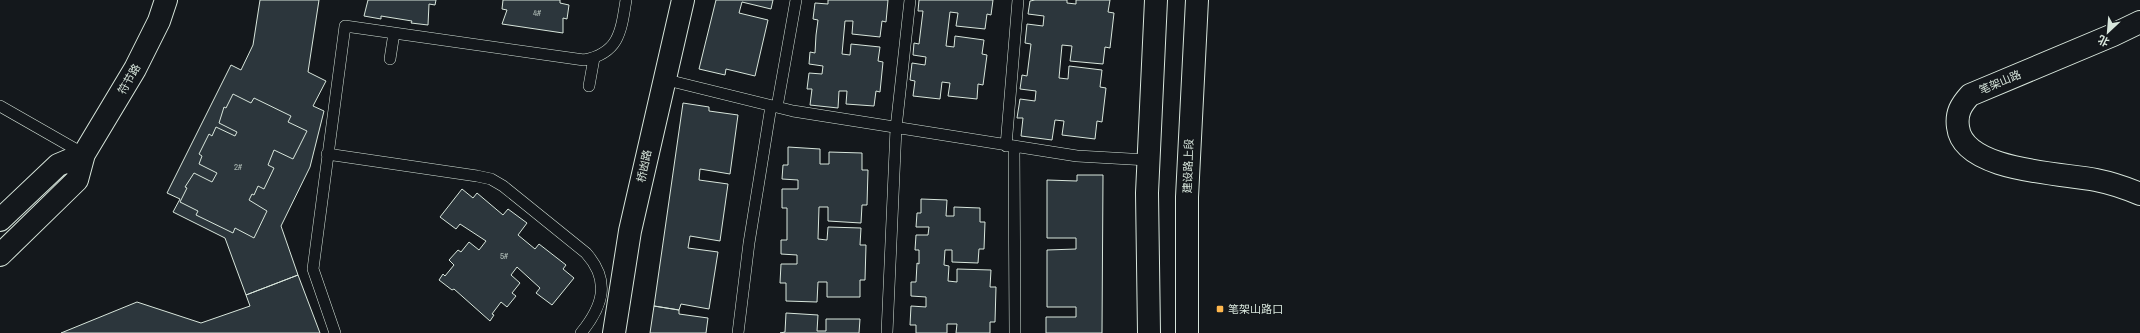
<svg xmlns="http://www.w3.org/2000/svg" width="2140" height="333" font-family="'Archivo Narrow','Noto Sans SC',sans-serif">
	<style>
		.building { fill: #2c363c; stroke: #d8e6dc }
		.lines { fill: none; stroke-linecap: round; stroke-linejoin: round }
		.service-casing { stroke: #d8e6dc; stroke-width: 12 }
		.minor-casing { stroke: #d8e6dc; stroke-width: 24 }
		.secondary-casing { stroke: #d8e6dc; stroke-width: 24 }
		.service { stroke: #14181c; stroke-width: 11 }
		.minor { stroke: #14181c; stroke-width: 22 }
		.secondary { stroke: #14181c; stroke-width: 22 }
		.poi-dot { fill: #ffb74d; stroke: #14181c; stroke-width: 1.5 }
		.labels { text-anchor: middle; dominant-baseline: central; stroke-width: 3; stroke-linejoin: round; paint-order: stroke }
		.number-label { font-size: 9px; fill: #adbab4 }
		.street-label { font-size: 11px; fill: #d8e6dc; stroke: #14181c }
		.poi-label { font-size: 11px; fill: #d8e6dc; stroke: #14181c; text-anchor: start }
	</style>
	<rect width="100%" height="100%" fill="#14181c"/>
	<path class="building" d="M260,0H319L308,72L326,81L313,106L324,111L310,167L281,226L298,275L246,295L225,238L173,212L180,199L167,193L231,65L241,70L253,45Z
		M368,0H436L435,5L429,4L428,25L411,23L412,21L381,16V19L364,16Z
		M503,0H560V3L569,5L567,19L563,18V33L502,24L507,10L502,9Z
		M716,0H773L771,9L742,2L739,13L768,20L755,76L726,69L725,75L699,69Z
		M828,0H888L886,22L882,21L880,37L852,34L853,21H845L842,54L850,55L851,44L880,47L878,61L883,62L880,92L876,91L874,106L846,104L847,91H839L838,108L810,105L812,89H807L809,73L822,74L823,66L809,64L810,52L815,53L816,35L818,20L813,19L815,3L828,4Z
		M919,0H993L991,15L987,14L985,29L956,26L958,13L950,12L946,46L954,47L955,36L984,40L982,54L987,55L983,85L978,84L977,99L948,96L950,83L942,82L940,99L913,96L915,81L910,80L912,63L925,65L926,57L913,55L914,43L919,44L923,11H918Z
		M1035,0H1067V3L1076,4V0H1110L1108,12L1114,13L1110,48L1105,47L1103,64L1070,61L1072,46L1062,45L1059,78L1068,79L1069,66L1102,70L1100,87L1106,88L1102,122L1097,121L1095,139L1062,135L1064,121L1055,120L1052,140L1021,136L1023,118H1017L1020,99L1035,101L1036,91L1020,89L1022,75L1027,76L1031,44L1025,43L1027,24L1043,26L1044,16L1028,14L1030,1Z
		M233,94L251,103L254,98L291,116L288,122L307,131L293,159L274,150L268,165L274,168L264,189L258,186L254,195L252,194L249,200L267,211L254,238L235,228L233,233L196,215L198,211L180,202L187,188L185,187L194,173L212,182L217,173L199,164L202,156L199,154L209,134L212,136L216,127L235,136L237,132L219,123L224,107L226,108Z
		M683,103L709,107V111L738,115L730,174L700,169L699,180L728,184L720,241L690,236L688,248L718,252L709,309L681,304L679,310L654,306Z
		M788,147L820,149V164H829V152L862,153V170H868L867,205H862L861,223L828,221V207H819L818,239L827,240L828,227L861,228L860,245H866L865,280H860V297H827V282H818L817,302L786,301V283H780L781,264H797V255L781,254V240H787V208H782V189H798V180L782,179L783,165H788Z
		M1077,175H1103L1102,333H1046V317H1076V307H1047V250L1076,249V238H1047V180L1077,181Z
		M462,189L473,198L477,193L503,215L508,209L527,223L518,235L535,249L539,244L566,265L563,269L574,278L552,305L536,293L540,288L517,267L511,275L520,283L512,293L516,296L507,307L501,302L492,314L494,315L490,321L454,289L452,290L439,280L443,274L445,276L454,265L449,260L458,250L461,252L469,242L479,250L486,241L460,224L456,229L440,217Z
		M921,199L947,200L946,216H954V207L980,208V222H985L984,249H979L978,263L952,262V250H945L944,265L949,266L948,281L957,282V269L991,270L990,287H996L995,322H990V333H956L957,324H947V333H916V325H910L911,306L926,307V297L911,296V282H916L917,263L919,264V250H915L916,235H928L929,227H916L917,213H921Z
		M298,275L320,333H61L137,302L201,323L250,306L246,295Z
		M654,306L679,310V314L708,318L706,333H650Z
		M786,313L818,315L817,331H826V319H860L859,333H780L785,332Z"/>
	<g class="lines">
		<defs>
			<path id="service" d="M390,59L394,33
				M663,79L793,111L1077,156L1148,160
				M589,86L594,58
				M0,106L84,154
				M777,107L796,0
				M1006,146L1018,0
				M1014,147L1015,333
				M327,154L477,176L491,179L503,186L586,253C611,281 603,306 581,333
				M335,333L313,269L345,26L584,60C619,53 621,32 626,0
				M738,333L749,243L771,106
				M887,333L896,128L910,0"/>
			<path id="minor" d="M614,333L630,231L683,0"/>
			<path id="secondary" d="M2140,22L2113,35L1970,95C1961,105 1956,113 1958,127C1963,172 2063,173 2096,180C2111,183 2126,188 2140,194
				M0,220L58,165L84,154
				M0,255L77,180L84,154L135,69L159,21L166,0
				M1149,333L1147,193L1156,0
				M1187,333V197L1197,0"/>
		</defs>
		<use href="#service" class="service-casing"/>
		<use href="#minor" class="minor-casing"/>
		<use href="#secondary" class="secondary-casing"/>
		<use href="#service" class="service"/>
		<use href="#minor" class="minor"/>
		<use href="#secondary" class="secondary"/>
	</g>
	<rect class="poi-dot" x="1216" y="305" width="8" height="8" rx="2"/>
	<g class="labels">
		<g class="number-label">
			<text x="537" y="13">4#</text>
			<text x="238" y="167">2#</text>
			<text x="504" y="256">5#</text>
		</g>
		<g class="street-label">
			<text transform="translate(129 79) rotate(-60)">符节路</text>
			<text transform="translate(2000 82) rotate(-23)">笔架山路</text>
			<text transform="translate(644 166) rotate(-78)">桥凼路</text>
			<text transform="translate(1188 166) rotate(-88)">建设路上段</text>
		</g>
		<g class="poi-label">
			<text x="1228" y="309">笔架山路口</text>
		</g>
	</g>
	<g transform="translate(2108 32) rotate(206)" stroke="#14181c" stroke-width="3" paint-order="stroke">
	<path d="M0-3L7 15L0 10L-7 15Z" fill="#d8e6dc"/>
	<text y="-6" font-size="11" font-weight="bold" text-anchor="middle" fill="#d8e6dc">北</text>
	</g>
</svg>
